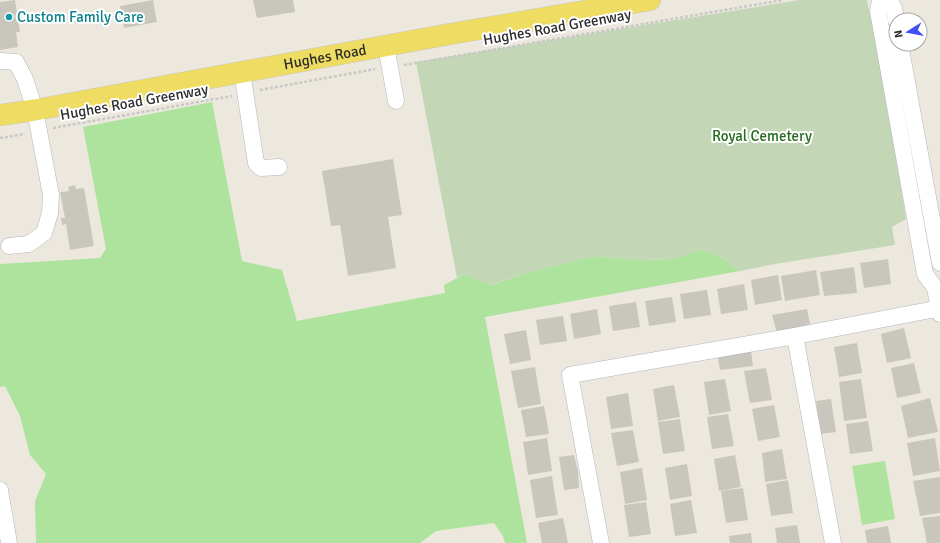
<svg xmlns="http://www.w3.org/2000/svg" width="940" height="543" font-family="Signika,sans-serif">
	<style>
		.green { fill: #ade39c }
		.cemetery { fill: #c3d7b6 }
		.building { fill: #c9c6bd }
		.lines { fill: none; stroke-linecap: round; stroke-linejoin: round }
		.minor-casing { stroke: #b2b3bf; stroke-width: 17 }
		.major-casing { stroke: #c8c8c8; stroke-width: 22 }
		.path { stroke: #c8c8c8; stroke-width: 2.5; stroke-dasharray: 3 2; stroke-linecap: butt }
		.minor { stroke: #fff; stroke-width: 16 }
		.major { stroke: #efdc62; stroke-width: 21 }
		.culture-dot { fill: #0f9aa8; stroke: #fff; stroke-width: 1.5 }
		.labels { text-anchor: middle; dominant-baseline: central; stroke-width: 4; stroke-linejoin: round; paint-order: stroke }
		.culture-label { font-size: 15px; fill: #0d838f; stroke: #fff; text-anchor: start }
		.street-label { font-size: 15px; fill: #2c2c2c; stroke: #fff }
		.park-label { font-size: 15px; fill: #24691c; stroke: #fff }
	</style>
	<rect width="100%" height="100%" fill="#ede8de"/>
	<path class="green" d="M212,102L242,261L282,270L297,321L445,293L444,285L465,274L492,285L522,274L594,256L639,260L675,259L700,249L720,256L740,271L485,317L527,543H505L503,536L494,523L436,531L420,543H36L35,501L46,474L30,455L20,416L5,386L0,387V264L100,258L106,249L83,127Z
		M885,461L895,519L862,525L852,466Z"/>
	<path class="cemetery" d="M799,0H867L881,68L906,219L892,227L895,245L775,264L740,271L720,256L700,249L675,259L639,260L594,256L522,274L491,285L465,274L457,278L416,62Z"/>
	<path class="building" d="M15,0L20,32H16L18,47L0,50V2Z
		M153,0L157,22L124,28L120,6Z
		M253,0H293L295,12L257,18Z
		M393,159L402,215L388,217L396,268L348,276L340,225L331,226L322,171Z
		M75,185L76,189L84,188L94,246L70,250L66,224L62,225L61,218H65L60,192L69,191L68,187Z
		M888,259L891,284L864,288L860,263Z
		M854,267L857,293L824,296L820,272Z
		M816,270L820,295L785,301L781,276Z
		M778,275L782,300L755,305L751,280Z
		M744,284L748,310L721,314L717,289Z
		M707,290L711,315L684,319L680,294Z
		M672,297L676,322L649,326L645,301Z
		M636,302L640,327L613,331L609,306Z
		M597,309L601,334L574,339L570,314Z
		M807,309L810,324L777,333L772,315Z
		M563,316L567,341L540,345L536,320Z
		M904,328L911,358L887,363L881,334Z
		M526,330L531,360L510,364L504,334Z
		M857,343L862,373L839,377L834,347Z
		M751,350L753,366L720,370L717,355Z
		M914,363L921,393L897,398L891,368Z
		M535,367L541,404L518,408L511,371Z
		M766,368L772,400L750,403L744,371Z
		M725,379L731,411L709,415L704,382Z
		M861,379L867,418L844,421L839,382Z
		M674,385L680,417L658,421L653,389Z
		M628,393L633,426L611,429L606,397Z
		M930,398L938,432L908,438L901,406Z
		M831,399L836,432L821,434L816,401Z
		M774,405L780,437L758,441L752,409Z
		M544,406L549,434L526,437L521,410Z
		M728,414L734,446L712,449L707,417Z
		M680,419L685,451L663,454L658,422Z
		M868,421L873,451L850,454L846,424Z
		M633,430L639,462L617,466L611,433Z
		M547,438L552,471L528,475L523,442Z
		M935,438L940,471L913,476L907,443Z
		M782,449L787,479L765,482L762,453Z
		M574,455L578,471L579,488L564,490L559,457Z
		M735,455L741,487L719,491L714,459Z
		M687,464L692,496L670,500L665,468Z
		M642,468L647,500L625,504L620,472Z
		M552,476L558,515L536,518L530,480Z
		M940,477V513L920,516L913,481Z
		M788,480L793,513L771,516L766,484Z
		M743,488L748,520L726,523L721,491Z
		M691,500L697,533L675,536L670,504Z
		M646,502L651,534L629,537L624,505Z
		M940,516V543H927L922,518Z
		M563,518L568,543H542L538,523Z
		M797,525L800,543H777L775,528Z
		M888,526L891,543H867L865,530Z
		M751,533L752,543H730L729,536Z"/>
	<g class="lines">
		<defs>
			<path id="minor" d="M880,0L878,11L925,274L935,288L940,314
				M889,0L894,8L896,20
				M900,44L940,263
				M386,46L396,101
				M0,61L16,62L25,79L35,110L51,195L50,213L44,233L29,244L9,246
				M242,72L256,163L261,168L279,167
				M795,336L833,543
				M0,490L9,543
				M601,543L570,375L795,336L940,308"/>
			<g id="major">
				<path id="s1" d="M0,115L35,110L450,34L650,0"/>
			</g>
		</defs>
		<use href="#minor" class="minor-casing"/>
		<use href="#major" class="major-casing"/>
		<path class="path" d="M404,65L783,0
			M260,90L375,69
			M53,128L232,96
			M0,138L25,134"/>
		<use href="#minor" class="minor"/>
		<use href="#major" class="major"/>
	</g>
	<circle class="culture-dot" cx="9" cy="17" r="4"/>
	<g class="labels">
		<g class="culture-label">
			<text x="17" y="17">Custom Family Care</text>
		</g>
		<g class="street-label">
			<text transform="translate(557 27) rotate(-10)">Hughes Road Greenway</text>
			<text stroke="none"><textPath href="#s1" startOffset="330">Hughes Road</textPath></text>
			<text transform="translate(134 102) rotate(-10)">Hughes Road Greenway</text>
		</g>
		<g class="park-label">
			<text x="762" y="136">Royal Cemetery</text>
		</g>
	</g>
	<g transform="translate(908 32) rotate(259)"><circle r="19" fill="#ffffff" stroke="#ababab"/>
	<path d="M0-3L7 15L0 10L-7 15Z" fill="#4151f7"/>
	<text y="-6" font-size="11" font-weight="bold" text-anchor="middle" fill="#2c2c2c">N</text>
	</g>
</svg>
